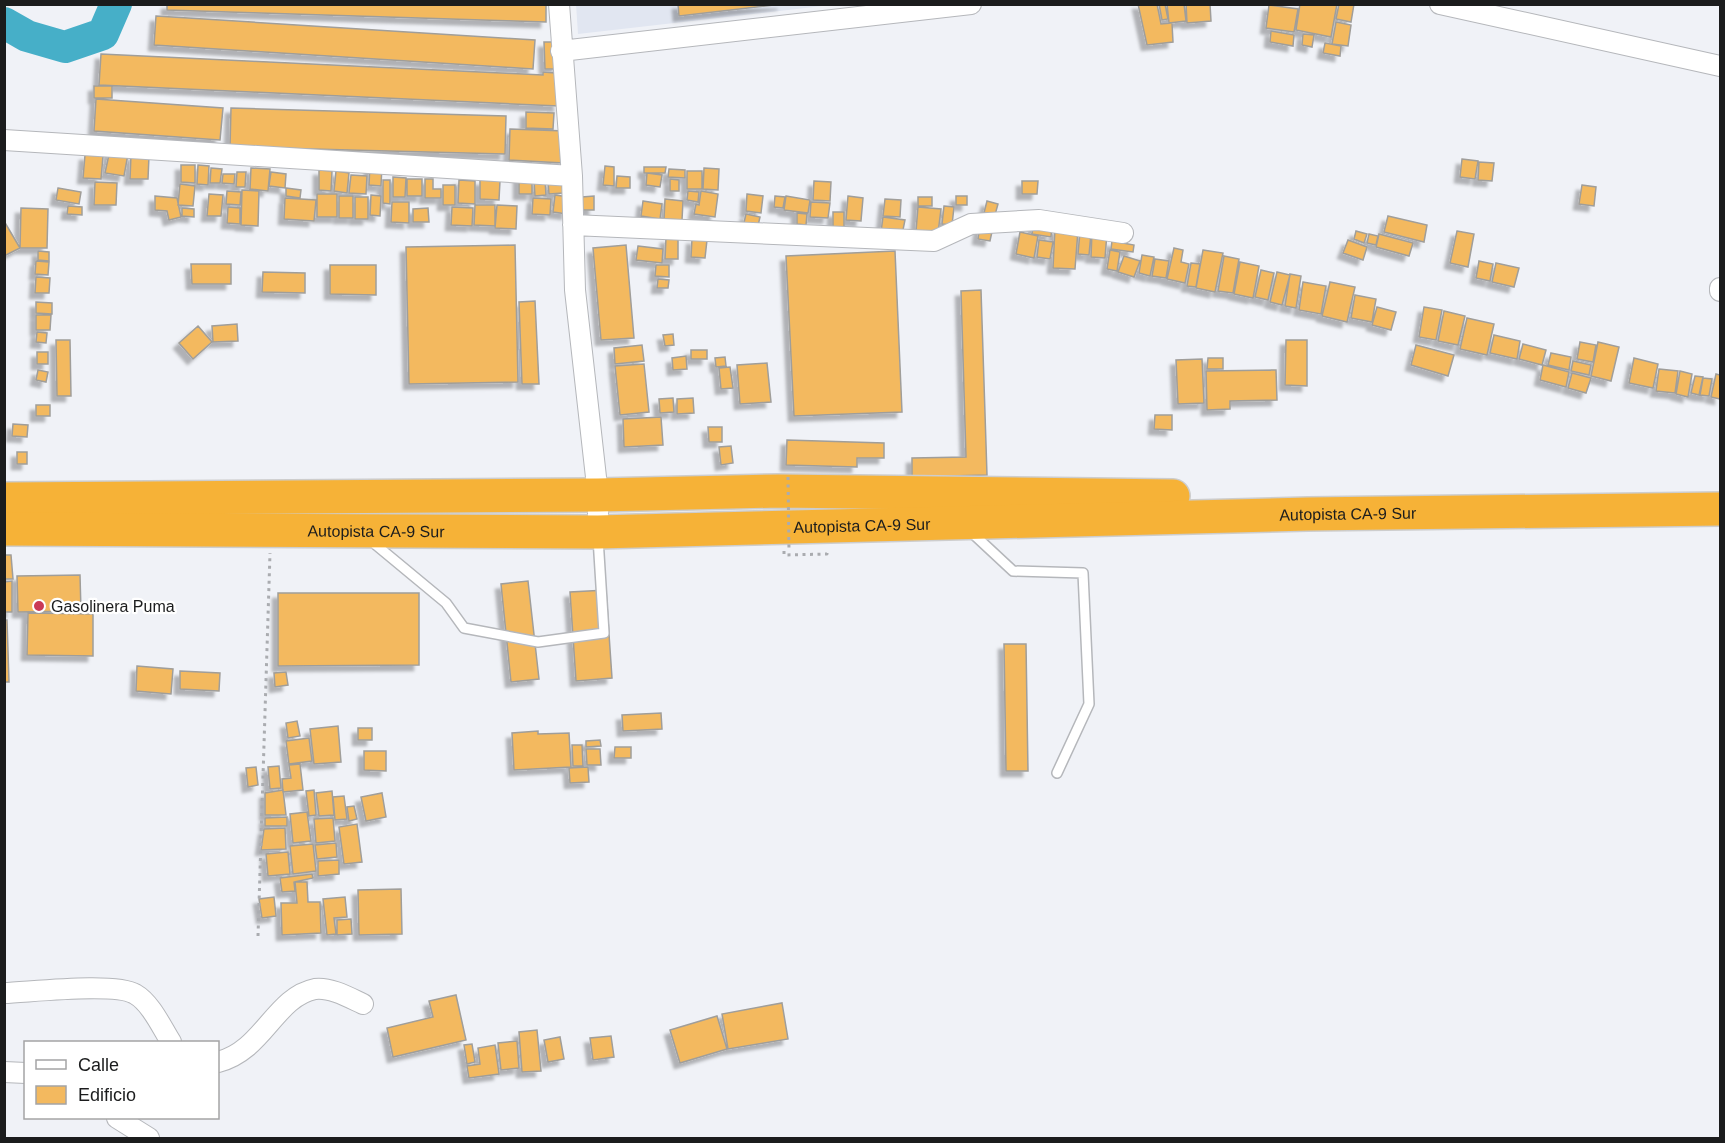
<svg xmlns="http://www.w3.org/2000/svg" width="1725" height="1143" font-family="Arial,sans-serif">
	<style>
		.built { fill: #e1e6f1 }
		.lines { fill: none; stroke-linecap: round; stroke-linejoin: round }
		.river { stroke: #46afc8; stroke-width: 32 }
		.building { fill: #f3b95f; stroke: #a09e9a; stroke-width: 1.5; filter: url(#shadow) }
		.lane-casing { stroke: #b5b7bb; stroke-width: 12 }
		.street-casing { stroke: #b5b7bb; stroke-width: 22 }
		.highway-casing { stroke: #cdcdcd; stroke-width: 36 }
		.path { stroke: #aaacb0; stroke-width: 3; stroke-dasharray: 3 4.5; stroke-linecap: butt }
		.lane { stroke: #fff; stroke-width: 9 }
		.street { stroke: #fff; stroke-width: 20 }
		.highway { stroke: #f6b237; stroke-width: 33 }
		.path-bridge { stroke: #aaacb0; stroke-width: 3; stroke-dasharray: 3 4.5; stroke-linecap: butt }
		.poi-dot { fill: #ca3956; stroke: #fff; stroke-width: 2 }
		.labels { text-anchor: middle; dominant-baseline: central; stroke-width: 4.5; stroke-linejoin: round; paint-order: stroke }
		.street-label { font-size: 16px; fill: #1b1c1d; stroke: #fff }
		.poi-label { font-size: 16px; fill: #1b1c1d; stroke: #fff; text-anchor: start }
	</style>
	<defs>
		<filter id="shadow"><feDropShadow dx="-5.5" dy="5.5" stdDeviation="1.5" flood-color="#0004"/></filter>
	</defs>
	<rect width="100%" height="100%" fill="#f0f2f7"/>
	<path class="built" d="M576,4L831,5L578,34Z"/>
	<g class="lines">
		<path class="river" d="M4,23L27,36L65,47L103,34L116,4"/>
	</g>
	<path class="building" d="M167,4H546V22L167,10Z
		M678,4H783L679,16Z
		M1138,4H1157L1161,24L1172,23L1173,42L1147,45Z
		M1159,4H1165L1168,19L1162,20Z
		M1167,4H1184L1186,21L1169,23Z
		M1186,4H1210L1211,21L1187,23Z
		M1300,4H1337L1331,37L1296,30Z
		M1339,4H1354L1351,22L1336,19Z
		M1269,5L1298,9L1294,32L1266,28Z
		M156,16L535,40L533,69L154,45Z
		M1336,22L1351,25L1348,46L1332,44Z
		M1271,31L1294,35L1293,46L1270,42Z
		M1303,34L1314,35L1312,47L1302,45Z
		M544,42H557L558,69H545Z
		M1325,43L1341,46L1340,56L1323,53Z
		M101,54L543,75V72L555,73L559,106L99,85Z
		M94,86H112V98H94Z
		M96,99L223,108L220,140L94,131Z
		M231,108L506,116L505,154L230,147Z
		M526,112L554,113L553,129L526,128Z
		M510,129L565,131L564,163L509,160Z
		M110,150L128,154L124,176L105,173Z
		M85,155L103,156L101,179L83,178Z
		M131,155L149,156L148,179H130Z
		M1462,159L1478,161L1475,179L1460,177Z
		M1479,162L1494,163L1492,181L1478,180Z
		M370,164L382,165L381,186L369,185Z
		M181,165H195V183L181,182Z
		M198,165L209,166L208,185L197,184Z
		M605,166L614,167V186L603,185Z
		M644,167H666L665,173H644Z
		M211,168L222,169L220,183H210Z
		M251,168L270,169L268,191L250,189Z
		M704,168L719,169L718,190L703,189Z
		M669,169L685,170V178L668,177Z
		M319,170L332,171L331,191L319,190Z
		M336,171L349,173L347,193L334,191Z
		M687,171H702V189H687Z
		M237,172H246L245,187H236Z
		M271,172L286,174L285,188L269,186Z
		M647,173L662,175L660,187L646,185Z
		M223,174H235L234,184L222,183Z
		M351,175L367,176L366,194L349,193Z
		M519,176H532V194H519Z
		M617,176L630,177V188H616Z
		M393,177L406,178L405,197H393Z
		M407,179H422V196H407Z
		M425,179H433V189H441V198H425Z
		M670,179L679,180V191H670Z
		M383,180H390V204L383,203Z
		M459,180L475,181V204L458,203Z
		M480,180L500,181L499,200L480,199Z
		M545,180L546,195L535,196L534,181Z
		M562,180L563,193L549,194L548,181Z
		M814,181L831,182L830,201L813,200Z
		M1022,181H1038L1037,194H1022Z
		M95,182L117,183L116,205H94Z
		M180,184L195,186L193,206L178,205Z
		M443,185H455V205H443Z
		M1582,185L1596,187L1594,206L1579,204Z
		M58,188L81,192L79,204L56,200Z
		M286,188L301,190L300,198L286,196Z
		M242,190L259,191L258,226L241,225Z
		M227,191L241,192L240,205L226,204Z
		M688,191L699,192L698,202L687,200Z
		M701,191L718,194L715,217L694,214L696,204L699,205Z
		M209,194L223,195L221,216H207Z
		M317,194H337V217H317Z
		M747,194L763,196L761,213L746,211Z
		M371,195L381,196L380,216L370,215Z
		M555,195L569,197L567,214L553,212Z
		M155,196L177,198L181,217L169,220L167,211L155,210Z
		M339,196H353V218H339Z
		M594,196V210H582V197Z
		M775,196L785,197L783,208L774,207Z
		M786,196L810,200L808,213L784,210Z
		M848,196L863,198L861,221L846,220Z
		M956,196H967V205H956Z
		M355,197H368V219H355Z
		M918,197H932V206H918Z
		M285,198L316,200L314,221L284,219Z
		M533,198L551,199L550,215L532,214Z
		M665,199L683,201L682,220L664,219Z
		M885,199L901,200L900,217L883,216Z
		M643,201L662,204L660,219L641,216Z
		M987,201L998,204L995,215L984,213Z
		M392,202H409V223L391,222Z
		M811,202L830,203L828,218L810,217Z
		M475,205H495V226L474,225Z
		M497,205L517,206L516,229L495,228Z
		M68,206L82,207V215L67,214Z
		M944,206L954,207L952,225L942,224Z
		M228,207L240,208V224L227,223Z
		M452,207L473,208L472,226L451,225Z
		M918,207L941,209L938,233L916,231Z
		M21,208L48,209L47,248H20Z
		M182,208L194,209V217L182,216Z
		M428,208L429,222H413V209Z
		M833,212H844V230H833Z
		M797,213L807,214L806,225L797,224Z
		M746,214L760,217L757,230L743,227Z
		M1388,216L1427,225L1424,242L1384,232Z
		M883,217L905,220L902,235L881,232Z
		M4,221L20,248L4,256Z
		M1034,221L1052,224L1051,237L1032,234Z
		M980,225L993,227L990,241L978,239Z
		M1055,228L1078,230L1075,269L1053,268Z
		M1356,231L1367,234L1364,243L1354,239Z
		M1457,231L1474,234L1468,267L1450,263Z
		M1020,232L1038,236L1034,258L1016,254Z
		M1080,232L1091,233L1089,255L1078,254Z
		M1092,232L1107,233L1105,258L1091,257Z
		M1369,234L1378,236L1376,245L1367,243Z
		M1379,234L1413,243L1409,256L1376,247Z
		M666,238L678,239V259H665Z
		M692,239L707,240L705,258L691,257Z
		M1039,240L1053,242L1050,259L1037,257Z
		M1348,240L1367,247L1363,260L1343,253Z
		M1112,241L1134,245L1133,252L1111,249Z
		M515,245L518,382L409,384L406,247Z
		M626,245L634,338L601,340L593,248Z
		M638,246L663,249L662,263L636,260Z
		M1174,248L1183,250L1181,262L1189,264L1185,283L1167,279Z
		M1110,250L1120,252L1117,271L1107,269Z
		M1203,250L1223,253L1215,292L1196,288Z
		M38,251L49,252V261L38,260Z
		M895,251L902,412L794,416L786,256Z
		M1142,255L1154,257L1150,276L1139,273Z
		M1124,256L1140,261L1134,277L1118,272Z
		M1224,256L1239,259L1233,293L1218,291Z
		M1155,259L1169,261L1166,278L1152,276Z
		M36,261L49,262L48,275L35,274Z
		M1479,261L1493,264L1490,281L1476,278Z
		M1240,262L1259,266L1253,298L1234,294Z
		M1191,263L1200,264L1196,287L1187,286Z
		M1496,263L1519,268L1514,287L1492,282Z
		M191,264H231V284H192Z
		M330,265H376V295L330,294Z
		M656,265H669V277L655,276Z
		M1261,270L1274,273L1268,300L1255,297Z
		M263,272L305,273V293L262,292Z
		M1277,272L1290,275L1282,305L1270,302Z
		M1290,274L1301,276L1296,308L1285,306Z
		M36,277L50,278L49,293H35Z
		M658,279L669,280L668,288H657Z
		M1303,282L1326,286L1321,314L1299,310Z
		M1330,282L1355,287L1347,322L1322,316Z
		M981,290L987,475L912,477V458L966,457L961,291Z
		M1355,295L1376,299L1372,322L1351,318Z
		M535,301L539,384H522L519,302Z
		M36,302L52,303V314L36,313Z
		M1377,307L1396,312L1391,330L1372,325Z
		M1424,307L1442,310L1436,340L1419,337Z
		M1444,311L1465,316L1458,345L1438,341Z
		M36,315H51L50,330H36Z
		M1467,318L1494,324L1487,355L1460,349Z
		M237,324L238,341L213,342L212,326Z
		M198,326L212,342L193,359L179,343Z
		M37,332L47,333L46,343L36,342Z
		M673,334L674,345L665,346L663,335Z
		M1494,335L1520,341L1517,359L1490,353Z
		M56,340H70L71,396H57Z
		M1286,340H1307V386L1285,385Z
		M1580,342L1596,345L1593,362L1577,359Z
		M1598,342L1619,347L1611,381L1591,376Z
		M1523,344L1546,350L1542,365L1519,359Z
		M642,345L644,361L615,364L614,348Z
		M1416,345L1454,355L1448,376L1411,365Z
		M691,350H707V359H691Z
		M37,352H48V364H37Z
		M1551,353L1571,357L1569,370L1548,365Z
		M686,356L687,369L673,370L672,358Z
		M725,357L726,366L716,367L715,358Z
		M1208,358H1223V369H1207Z
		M1634,358L1658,364L1653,388L1629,383Z
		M1202,359L1204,403L1178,404L1176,360Z
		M1573,361L1591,365L1589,375L1571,371Z
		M767,363L771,402L740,404L737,365Z
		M644,364L649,412L620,415L615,366Z
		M1543,365L1569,372L1566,387L1540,380Z
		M730,367L733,388L721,389L719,368Z
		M1659,369L1678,371L1675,393L1656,391Z
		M38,370L48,372L46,382L36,380Z
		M1276,370L1277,400L1230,401V409L1207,410L1206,371Z
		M1680,371L1692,374L1688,397L1676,394Z
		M1572,373L1591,378L1586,393L1568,388Z
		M1716,374L1720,375V399L1711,397Z
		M1695,376L1703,377L1699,395L1691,393Z
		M1703,378L1712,379L1709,396L1700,395Z
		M673,398L674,412L660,413L659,399Z
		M693,398L694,413L677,414V399Z
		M36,405H50V416H36Z
		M1155,415H1172V430L1154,429Z
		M661,417L663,445L624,447L623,419Z
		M13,424L28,425L27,437L12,436Z
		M708,427H722V442H709Z
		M787,440L884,443V458H857V467L786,465Z
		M731,446L733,463L721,465L719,447Z
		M17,452H27V464H17Z
		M4,555H11L13,579H4Z
		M80,575L81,611L18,612L17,576Z
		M12,581V612H4V582Z
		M528,581L539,679L511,682L501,584Z
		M606,590L612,678L576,681L570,592Z
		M278,593H419V665L278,666Z
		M28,613L93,614V656L27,655Z
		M4,620H7L9,682H4Z
		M1004,644H1026L1028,771H1006Z
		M137,666L173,669L171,694L136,691Z
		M180,671L220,673L219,691L180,689Z
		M286,672L288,685L275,687L274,673Z
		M661,713L662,729L623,731L622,715Z
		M297,721L300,736L288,738L286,723Z
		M338,726L341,762L314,764L310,729Z
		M358,728H372V740H358Z
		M538,731V734L569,733L571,767L514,770L512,733Z
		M309,738L312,761L289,764L286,741Z
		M600,740L601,746L586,747V741Z
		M572,745H582L583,766H573Z
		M615,747H631V758H614Z
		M586,749H600L601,765H587Z
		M364,751H386V771L364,770Z
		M300,764L303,790L283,792L282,779L291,778L289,765Z
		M279,766L281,788L270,789L268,767Z
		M256,767L258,785L248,787L246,768Z
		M588,767L589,782L570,783L569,768Z
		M283,790L286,815H265V793Z
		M314,790L316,815L309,816L306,791Z
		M332,791L334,815L319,816L316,793Z
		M382,793L386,817L366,821L361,797Z
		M344,796L347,819L335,820L333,797Z
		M354,806L357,819L349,821L347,807Z
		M307,812L311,841L293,843L290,814Z
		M287,817V826H265V818Z
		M333,818L335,841L316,843L314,819Z
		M357,824L362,862L344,864L339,827Z
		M285,828L286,849L261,850L264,829Z
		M336,843L337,857L317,859L315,845Z
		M313,844L316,871L293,874L290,846Z
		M288,852L290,874L268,876L266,854Z
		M339,860V874L318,876V861Z
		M312,874L313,878L294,882L295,891L282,892L280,878Z
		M295,882H307L308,902H320L321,933L282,935L281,903H297Z
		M401,889L402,934L359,935L358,890Z
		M274,897L276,916L262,918L259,899Z
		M345,897L347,917L334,918L336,934L327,935L323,899Z
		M351,919L352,934L337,935V920Z
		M456,995L466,1040L393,1057L387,1028L433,1017L429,1001Z
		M782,1003L788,1039L728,1049L722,1014Z
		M717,1016L727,1049L680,1063L670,1030Z
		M537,1030L541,1071L522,1072L519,1032Z
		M611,1036L614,1057L593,1060L590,1038Z
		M560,1037L564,1059L548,1062L544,1040Z
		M517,1041L519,1068L501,1070L498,1043Z
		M472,1044L475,1062L467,1064L464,1045Z
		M495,1045L499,1074L469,1078L467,1066L480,1064L478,1048Z"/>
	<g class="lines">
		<defs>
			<path id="lane" d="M969,530L1013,571L1083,573L1089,704L1057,773
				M370,540L446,603L464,628L538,642L604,633L598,538"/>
			<path id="street" d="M559,4L572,176L575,290L598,495V532
				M1440,4L1720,66
				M561,51L971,4
				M4,140L572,176
				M573,225L934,241L971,224L1039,220L1123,233
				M1720,291V288
				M4,993C31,992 115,982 135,994C151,1003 162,1028 171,1042
				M218,1062C263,1051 275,997 315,989C331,987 350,998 363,1004
				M4,1072L26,1073
				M117,1118L149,1138"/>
			<g id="highway">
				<path d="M4,499L598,495L779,491L1173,496"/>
				<path id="s1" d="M4,529L598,532L1308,514L1720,509"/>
			</g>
		</defs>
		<use href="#lane" class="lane-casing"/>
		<use href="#street" class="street-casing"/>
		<use href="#highway" class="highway-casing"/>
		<path class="path" d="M784,551V555L827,554V550
			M258,936L270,553"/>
		<use href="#lane" class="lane"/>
		<use href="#street" class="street"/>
		<use href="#highway" class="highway"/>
		<path class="path-bridge" d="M788,477L789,551"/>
	</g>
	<circle class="poi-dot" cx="39" cy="606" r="6"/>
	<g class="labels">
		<g class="street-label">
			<text stroke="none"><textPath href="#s1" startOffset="1344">Autopista CA-9 Sur</textPath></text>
			<text stroke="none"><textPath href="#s1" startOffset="858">Autopista CA-9 Sur</textPath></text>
			<text stroke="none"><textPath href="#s1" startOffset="372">Autopista CA-9 Sur</textPath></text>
		</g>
		<g class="poi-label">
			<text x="51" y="606">Gasolinera Puma</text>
		</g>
	</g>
	<rect width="1725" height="1143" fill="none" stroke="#1b1c1d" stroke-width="12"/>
	<rect x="24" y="1041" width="195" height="78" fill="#ffffff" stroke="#a4a4a5" stroke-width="1.5"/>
	<rect x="36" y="1060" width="30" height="9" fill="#ffffff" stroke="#a4a4a5" stroke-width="1.5"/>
	<text x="78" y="1071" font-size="18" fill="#1b1c1d">Calle</text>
	<rect x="36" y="1086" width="30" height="18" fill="#f3b95f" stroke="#a4a4a5" stroke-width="1.5"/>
	<text x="78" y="1101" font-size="18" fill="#1b1c1d">Edificio</text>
</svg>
